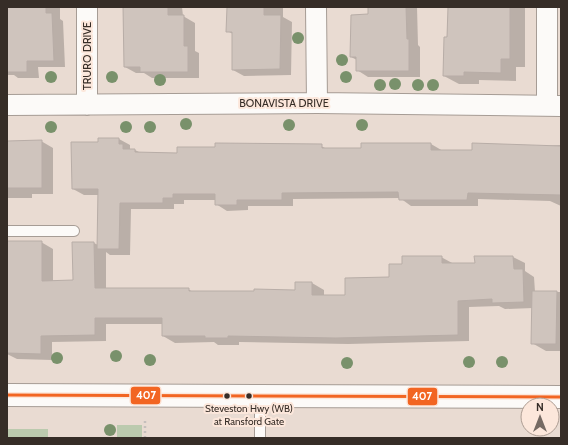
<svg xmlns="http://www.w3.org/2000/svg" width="568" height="445" font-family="Cabin,sans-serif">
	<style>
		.green { fill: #bbcaae }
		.shadow { fill: #0003 }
		.building { fill: #cfc4bd; stroke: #b8ada7 }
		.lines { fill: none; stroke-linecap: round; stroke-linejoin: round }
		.service-casing { stroke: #a69c95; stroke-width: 12 }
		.minor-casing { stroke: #a69c95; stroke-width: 22 }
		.secondary-casing { stroke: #a69c95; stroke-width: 24 }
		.path { stroke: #c5bfbc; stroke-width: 2.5; stroke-dasharray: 2 3; stroke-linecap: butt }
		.service { stroke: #fcfaf8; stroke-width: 10 }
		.minor { stroke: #fcfaf8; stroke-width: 20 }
		.secondary { stroke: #fcfaf8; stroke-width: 22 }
		.bus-1-casing { stroke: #fce7db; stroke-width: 6 }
		.bus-1 { stroke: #f26522; stroke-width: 3 }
		.tree { fill: #79916b }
		.bus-dot { fill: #362d27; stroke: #fce7db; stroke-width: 1.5 }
		.labels { text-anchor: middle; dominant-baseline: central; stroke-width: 4; stroke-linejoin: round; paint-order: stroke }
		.bus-label { font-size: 10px; fill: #362d27; stroke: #fce7db }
		.street-label { font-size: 11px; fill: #362d27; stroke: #fce7db }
		.line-badge { stroke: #fce7db; stroke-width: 1.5 }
		.badge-label { font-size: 11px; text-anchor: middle; font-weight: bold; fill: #fff }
	</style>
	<rect width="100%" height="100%" fill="#e9dbd2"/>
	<path class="green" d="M117,425H142V438H117Z
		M7,429H48V438H7Z"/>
	<path class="shadow" d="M7,7H60V19L63,21L65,67H38L39,78H18L14,75H7Z
		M123,7H182L183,16L195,23V51L199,53V78H152L144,73H136L125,67Z
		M228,7H283V17L292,22L291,75L244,76L233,70V34L227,31Z
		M369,7H417L418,45L420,47V77H368L357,70V60L351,57L369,15Z
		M449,7H525V67H516V81L479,80V84H459L444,76Z
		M99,139H119L130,145V150H135L141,153L178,154L321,146L327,149H362L431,144L443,151H473L561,145V206L550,201L478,199V206H411L400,198L293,199V206H248V210L227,211L216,204V200H184V204H174V209H131L130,255H110L106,252V289H188L193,292L296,291L312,283L324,290V296H346L390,278L403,265L441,257L454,264H476L513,257L525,263V271L534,277L535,292H561V351H546L532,343L533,308L505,309L499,306L469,307V341L348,344L239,342V345H218L214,342L175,343L163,336V324H106V341L52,342V360L17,359L7,354V242H41L53,249V281H74L94,243L98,245L99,195H84L73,189L99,143Z
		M41,141L53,148V194H32V198H7V142Z"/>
	<path class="building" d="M7,7H46V13H52L54,61H27V72H7Z
		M123,7H168V15H184V46H188V72H140V67H124Z
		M227,7H264V15H281L280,69L232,70V32H226Z
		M368,7H406L407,39H409V71H356V57H350L351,15L368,14Z
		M448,7H510V59H501V73L464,72V76H443L444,37H447Z
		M98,138H119V144H123V149H135V152L177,153V147H215V143L322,144V148H361V143H431V150H472V143L561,146V195L468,193L467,200H399L398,192L282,193V200H237V205H215V194H173V198H163V203H120L119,249H97L98,189H72L71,142H98Z
		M42,140V188H7V141Z
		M7,241H42V281L73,280L72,242H94L95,288H189V291H254V289L295,290V282H312V295H345V278L389,277V264H402V256H442V263H475L474,256H513L514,269H523L524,302L492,303V299L458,301V335L336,338L228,336V338H205V336H162V318H95V335L41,336V354L7,353Z
		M532,291H557L556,344H531Z"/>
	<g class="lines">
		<defs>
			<path id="service" d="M7,231H74
				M260,438V396"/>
			<path id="minor" d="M87,7V105
				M316,7L317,103
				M547,7V106
				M7,105L317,103L561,106"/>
			<path id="secondary" d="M7,395L561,397"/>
		</defs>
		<use href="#service" class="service-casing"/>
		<use href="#minor" class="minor-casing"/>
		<use href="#secondary" class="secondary-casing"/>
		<path class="path" d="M145,421V438"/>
		<use href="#service" class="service"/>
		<use href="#minor" class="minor"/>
		<use href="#secondary" class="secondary"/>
		<defs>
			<path id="bus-1" d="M7,395L561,397"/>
		</defs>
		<use href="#bus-1" class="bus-1-casing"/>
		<use href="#bus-1" class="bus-1"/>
	</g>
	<g class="tree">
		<circle cx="298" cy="38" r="6"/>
		<circle cx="342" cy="60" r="6"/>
		<circle cx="51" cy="77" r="6"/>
		<circle cx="112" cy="77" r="6"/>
		<circle cx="346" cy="77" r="6"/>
		<circle cx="160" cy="80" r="6"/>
		<circle cx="395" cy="84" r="6"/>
		<circle cx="380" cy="85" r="6"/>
		<circle cx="418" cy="85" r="6"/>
		<circle cx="433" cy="85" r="6"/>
		<circle cx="186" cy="124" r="6"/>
		<circle cx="289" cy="125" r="6"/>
		<circle cx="362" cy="125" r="6"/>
		<circle cx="51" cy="127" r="6"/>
		<circle cx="126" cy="127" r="6"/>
		<circle cx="150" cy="127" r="6"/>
		<circle cx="116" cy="356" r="6"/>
		<circle cx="57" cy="358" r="6"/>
		<circle cx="150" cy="360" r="6"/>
		<circle cx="469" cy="362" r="6"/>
		<circle cx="502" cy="362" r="6"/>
		<circle cx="347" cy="363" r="6"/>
		<circle cx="110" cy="430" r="6"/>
	</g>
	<g class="bus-dot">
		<circle cx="227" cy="396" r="3.5"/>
		<circle cx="249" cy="396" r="3.5"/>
	</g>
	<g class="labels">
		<g class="bus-label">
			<text x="249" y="408">Steveston Hwy (WB)<tspan x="249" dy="13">at Ransford Gate</tspan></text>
		</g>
		<g class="street-label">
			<text transform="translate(87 56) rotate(-90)">TRURO DRIVE</text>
			<text x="284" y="103">BONAVISTA DRIVE</text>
		</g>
	</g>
	<g class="line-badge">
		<rect x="130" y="386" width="31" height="19" rx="4" fill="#f26522"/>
		<rect x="407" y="387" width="31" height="19" rx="4" fill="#f26522"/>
	</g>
	<g class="badge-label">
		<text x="146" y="399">407</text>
		<text x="422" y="400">407</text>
	</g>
	<rect width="568" height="445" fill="none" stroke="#362d27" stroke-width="16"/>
	<g transform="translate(540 417)"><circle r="19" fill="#fce7db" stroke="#ad9d93"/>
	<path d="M0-3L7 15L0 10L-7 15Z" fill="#756a63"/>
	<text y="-6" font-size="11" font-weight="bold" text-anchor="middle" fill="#362d27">N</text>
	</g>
</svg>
